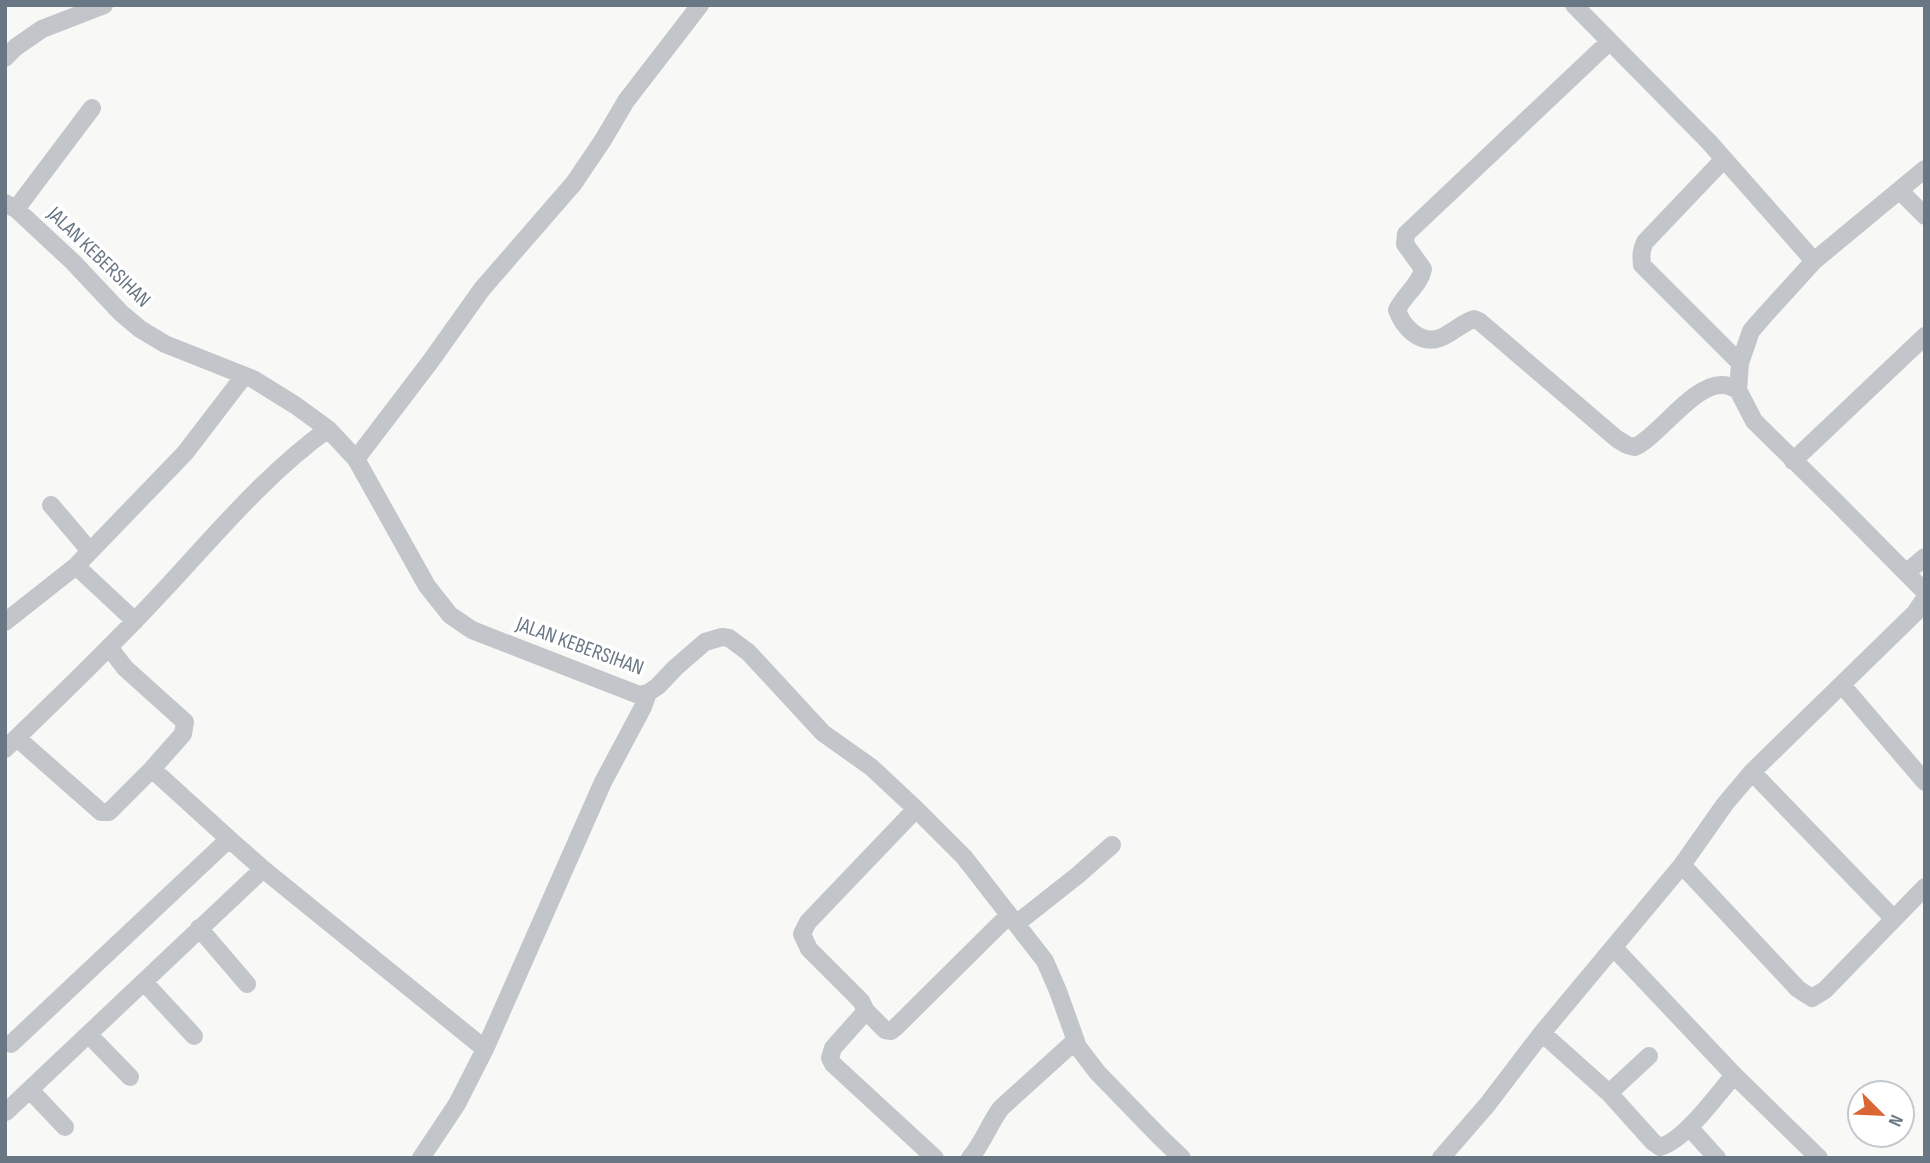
<svg xmlns="http://www.w3.org/2000/svg" width="1930" height="1163" font-family="'Sofia Sans Condensed',sans-serif">
	<style>
		.lines { fill: none; stroke-linecap: round; stroke-linejoin: round }
		.minor { stroke: #c2c5c9; stroke-width: 18 }
		.labels { text-anchor: middle; dominant-baseline: central; stroke-width: 7; stroke-linejoin: round; paint-order: stroke }
		.street-label { font-size: 21px; fill: #697785; stroke: #fff }
	</style>
	<rect width="100%" height="100%" fill="#f8f8f6"/>
	<g class="lines">
		<path class="minor" d="M1574,5L1709,142L1814,261
			M1609,42L1406,234L1405,244L1423,269C1420,285 1404,295 1397,310C1403,327 1420,345 1440,338C1450,334 1459,326 1469,321L1474,319L1479,321L1617,439L1627,445L1635,447C1660,435 1694,383 1723,385C1728,385 1734,388 1738,390
			M5,58L16,47L42,29L104,5
			M1724,159L1645,242C1641,250 1641,256 1642,265L1740,363
			M1925,169L1814,261L1764,316L1751,331L1740,363L1738,390L1754,421L1835,501L1925,592
			M1900,191L1925,216
			M5,203L16,209L73,262L121,313L140,329L165,344L253,379L295,405L328,429L356,459L427,586L450,615L472,630L639,695L648,693L658,686L675,668L705,642L722,637L729,638L748,652L823,733L871,767L916,809L964,857L1045,961L1058,991L1078,1047L1097,1072L1159,1136L1182,1158
			M16,209L92,108
			M356,459L430,362L482,289L574,183L603,140L626,101L700,5
			M1793,461L1925,336
			M51,505L90,551
			M76,566L185,453L244,376
			M1907,572L1925,557
			M5,622L76,566L135,621
			M109,647L125,668L185,722L183,734L152,769
			M1842,685L1925,782
			M5,749C59,697 113,645 164,590C216,534 266,474 328,429
			M1752,772L1893,918
			M916,809L808,922L802,934L809,949L861,1001L866,1011L833,1048L830,1058L833,1064L935,1158
			M229,839L263,869
			M1682,865L1798,989L1812,998L1825,990L1925,887
			M1016,924L1078,875L1112,845
			M199,928L247,984
			M1614,948L1734,1075L1819,1158
			M144,982L194,1036
			M866,1011L885,1030L891,1031L896,1027L1009,915
			M1542,1033L1609,1093L1653,1142L1660,1147C1684,1141 1717,1095 1734,1075
			M89,1035L130,1077
			M11,1044L229,839L152,769L109,812H101L17,738
			M30,1090L65,1127
			M1609,1093L1649,1056
			M6,1112L263,869L485,1049
			M1689,1127L1717,1158
			M421,1158L457,1104L485,1049L603,782L643,707L648,693
			M970,1158C983,1143 989,1124 1001,1108L1075,1041
			M1441,1158L1487,1105L1542,1033L1682,865L1725,804L1752,772L1915,613L1925,598"/>
	</g>
	<g class="labels">
		<g class="street-label">
			<text transform="translate(99 257) rotate(44)">JALAN KEBERSIHAN</text>
			<text transform="translate(580 646) rotate(20)">JALAN KEBERSIHAN</text>
		</g>
	</g>
	<rect width="1930" height="1163" fill="none" stroke="#697785" stroke-width="14"/>
	<g transform="translate(1881 1114) rotate(114)"><circle r="33" fill="#ffffff" stroke="#c3c9ce" stroke-width="2"/>
	<path d="M0-5L12 26L0 18L-12 26Z" fill="#da6634"/>
	<text y="-10" font-size="19" font-weight="bold" text-anchor="middle" fill="#697785">N</text>
	</g>
</svg>
